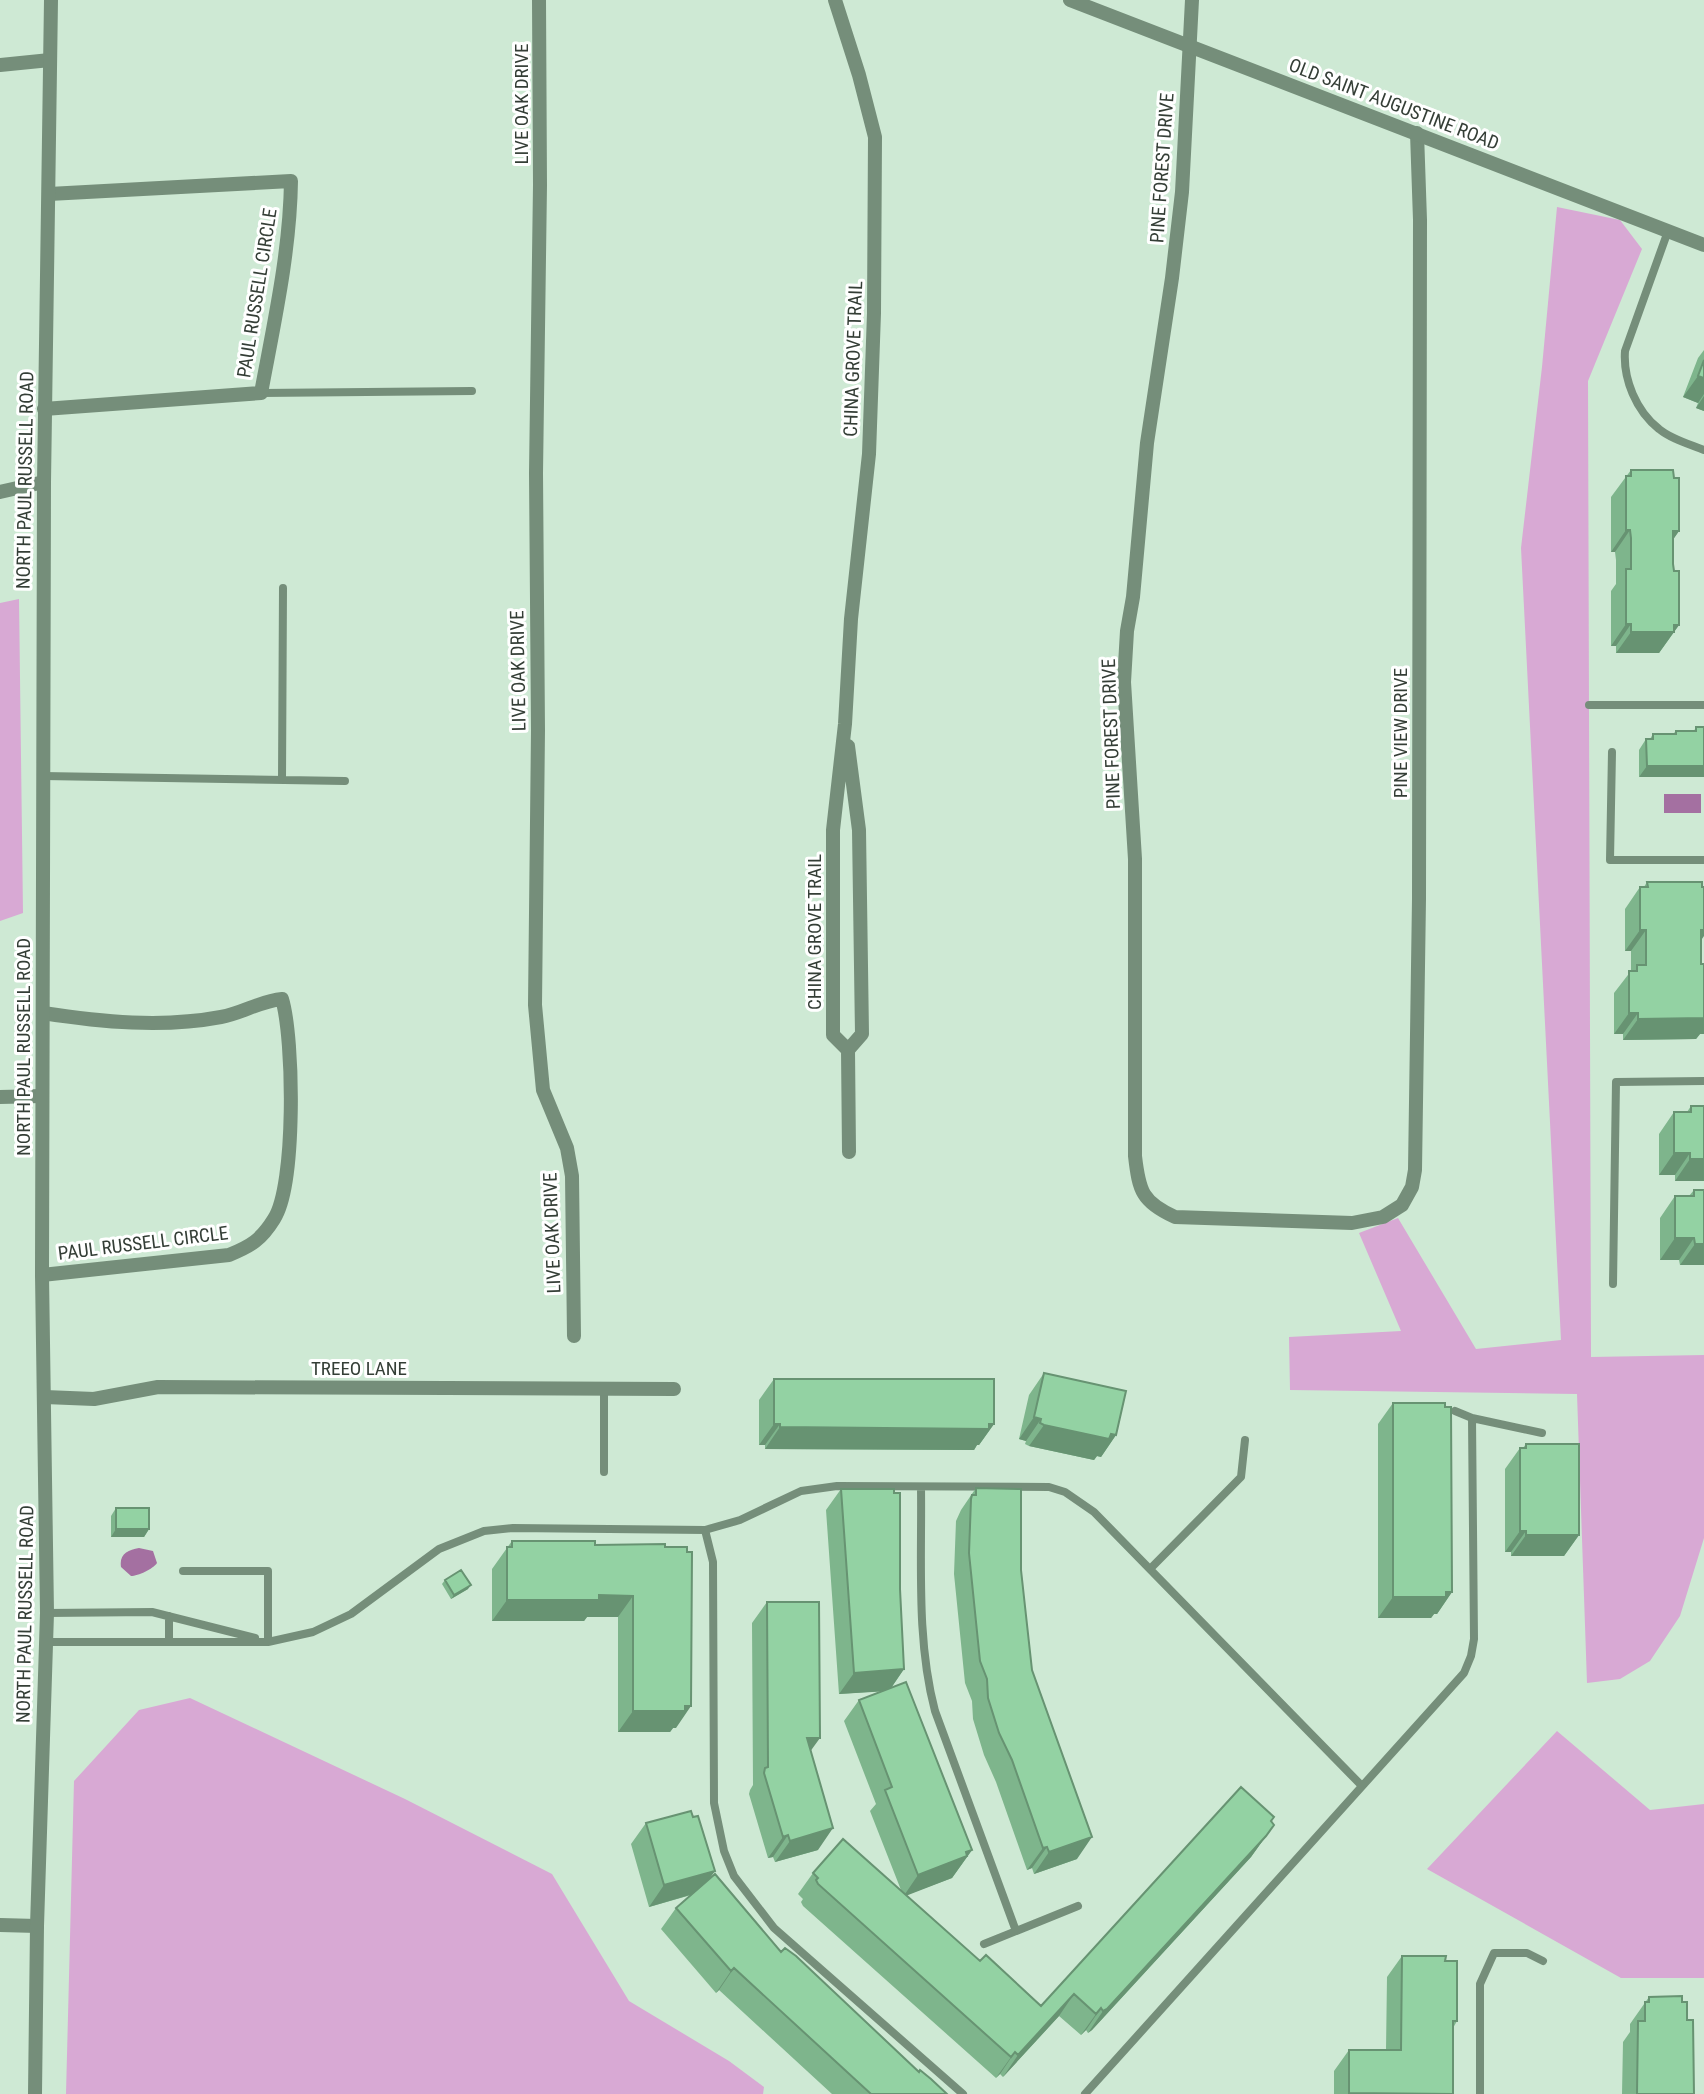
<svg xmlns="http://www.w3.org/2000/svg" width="1704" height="2094" font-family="'Roboto Condensed',sans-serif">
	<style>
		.green { fill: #d8a9d4 }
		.water { fill: #a470a1 }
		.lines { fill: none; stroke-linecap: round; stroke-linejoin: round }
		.service { stroke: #758e7a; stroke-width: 8 }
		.minor { stroke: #758e7a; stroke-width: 14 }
		.tertiary { stroke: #758e7a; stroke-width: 14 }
		.wall { fill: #7eb58c }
		.shaded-wall { fill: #679372 }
		.building { fill: #93d2a3; stroke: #679372; stroke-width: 2 }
		.labels { text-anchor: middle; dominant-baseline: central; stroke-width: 6; stroke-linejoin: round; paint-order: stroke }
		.street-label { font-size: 19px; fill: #343e36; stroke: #fff }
	</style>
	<rect width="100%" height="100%" fill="#cee9d4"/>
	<path class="green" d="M1557,207L1620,220L1642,249L1588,381L1591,1357L1704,1355V1538L1680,1616L1650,1661L1620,1679L1587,1683L1577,1394L1290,1390L1289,1337L1401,1331L1359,1233L1398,1218L1476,1349L1561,1340L1521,548L1542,367Z
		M19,599L23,913L0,921V603Z
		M190,1698L405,1799L552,1874L629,2001L729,2061L764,2087L763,2094H66L74,1781L139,1710Z
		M1557,1731L1650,1810L1704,1804V1978H1621L1427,1869Z"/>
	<path class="water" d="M1664,794H1701V813H1664Z
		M139,1548L153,1551L157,1563C153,1569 138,1576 131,1576L121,1567C119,1554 128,1550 139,1548Z"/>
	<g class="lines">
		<path class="service" d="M1668,231L1625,351C1623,379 1636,411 1659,429C1671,439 1689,444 1704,450
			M261,393L472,391
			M1589,705H1704
			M1612,752L1610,860H1704
			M43,776L345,781
			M282,780L283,588
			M1613,1284L1616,1082L1704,1081
			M604,1388V1472
			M1455,1411L1472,1418L1542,1433
			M921,1487C922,1561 916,1639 935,1711L1016,1931
			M705,1530L713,1562L714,1803L724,1851L734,1876L774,1928L963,2094
			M1150,1569L1241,1477L1245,1440
			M183,1571H268V1642
			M47,1613L152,1612L255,1638
			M169,1616V1642
			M46,1642H268L313,1632L351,1614L439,1549L484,1531L513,1528L705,1530L740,1520L801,1491L837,1486L1049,1487L1065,1492L1094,1512L1362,1786
			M984,1944L1078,1906
			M1085,2094L1464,1673L1471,1656L1474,1639L1472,1418
			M1480,2094V1984L1494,1953H1527L1543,1961"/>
		<path class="minor" d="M539,0L540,185L536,473L538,730L535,1005L543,1090L567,1148L572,1176L574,1336
			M835,0L859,75L875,137L874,313L869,454L851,619L845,724L833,830V1035L848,1050
			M1192,0L1182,192L1172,278L1147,443L1133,597L1127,631L1124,682L1135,859V1156C1139,1191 1142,1202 1175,1217L1352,1223L1383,1217L1402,1205L1412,1187L1415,1170L1419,899L1420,220L1417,133
			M0,65L50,60
			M44,409L261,393C274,323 290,252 291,181L49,194
			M0,492L44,482
			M848,746L859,830L862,1034L848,1050L849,1152
			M0,1097L42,1096
			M42,1275L229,1255C251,1246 261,1240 274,1219C296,1185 294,1039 282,999C260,1001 243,1013 221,1017C163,1028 101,1022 43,1013
			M45,1397L94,1399L158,1387L674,1389
			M0,1925L37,1926"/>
		<path class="tertiary" d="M1070,0L1704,245
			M35,2094L37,1926L47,1613L42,1275L44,482L51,0"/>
	</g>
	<path class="wall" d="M1704,350V411L1696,408L1698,403L1683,397L1698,358Z
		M1631,470L1679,531L1673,539V564L1679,625L1659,653H1616V646H1611V591L1616,584V560L1615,552H1611V497Z
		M1696,727H1704L1639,777V750L1646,739H1650L1653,734H1673L1676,731H1694Z
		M1647,882L1701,941L1704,1034H1700L1696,1039L1623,1040V1034H1614V993L1631,971V951H1625V909L1640,887H1644Z
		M1691,1106L1704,1181H1675V1175H1659V1134L1674,1112H1687Z
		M1694,1190H1704V1265H1680L1679,1260H1660V1218L1675,1196H1689Z
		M1044,1373L1116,1435L1101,1457L1097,1456L1094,1460L1029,1446L1025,1444L1026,1441L1019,1439L1029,1395Z
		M774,1379L994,1424L979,1445H977L974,1450L765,1449V1445H759V1400Z
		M1393,1403L1452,1592L1437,1614H1434L1431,1618H1378V1424Z
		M1526,1444L1579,1535L1564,1556H1511V1552H1505V1469L1520,1448H1523Z
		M976,1488L1021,1570L1032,1670L1077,1859L1034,1874L1032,1868L1027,1870L996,1782L984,1755L973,1719L972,1701L965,1683L954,1574L956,1521L961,1510Z
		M841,1489L900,1589L904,1669L891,1688L972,1850L952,1878L906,1895L980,1961L1041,2006L1274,1817L1271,1822L1274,1825L1251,1857L1092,2030L1088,2033L1086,2030L1081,2035L1059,2016L1003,2077L1000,2074L996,2078L803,1906L801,1902L803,1899L798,1894L813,1873L901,1890L870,1811L876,1804L844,1721L859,1700L882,1691L839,1694L826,1510Z
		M116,1508L149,1529L144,1537H111V1516Z
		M512,1541L595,1545L665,1544L676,1728H673L670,1732H618V1617H587L584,1621H492V1569Z
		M445,1580L468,1589L451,1599L442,1584Z
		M767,1602L811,1750L818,1850L775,1862L773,1857L768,1858L749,1794L750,1790L753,1785L752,1623Z
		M646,1823L709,1880L781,1952L919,2072L947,2094H832L719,1990L716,1993L661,1929L676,1908L691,1895L649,1907L631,1844Z
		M1402,1956L1445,1961L1457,2021L1453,2028V2094H1334V2071L1349,2050H1386L1387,1977Z
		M1649,1997L1682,2002L1687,2020L1694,2094H1622L1623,2042L1630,2032V2024Z"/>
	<path class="shaded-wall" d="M1698,376L1704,378V394L1698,403L1683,397Z
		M1704,396V411L1696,408Z
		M1626,530H1630L1615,552H1611Z
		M1673,531H1679L1664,553Z
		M1626,624H1631L1616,646H1611Z
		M1674,625H1679L1659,653H1616L1631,632Z
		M1647,766H1704V777H1639Z
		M1640,930H1646L1631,951H1625Z
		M1701,930H1704V936L1693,952Z
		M1629,1013H1638L1623,1034H1614Z
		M1704,1018V1034H1700L1696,1039L1623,1040L1638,1019Z
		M1674,1153H1690L1675,1175H1659Z
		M1690,1159H1704V1181H1675Z
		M1675,1238H1694L1679,1260H1660Z
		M1695,1244H1704V1265H1680Z
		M1034,1417L1041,1419L1026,1441L1019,1439Z
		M774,1424H780L765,1445H759Z
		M994,1424L979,1445H977L974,1450L765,1449L780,1427Z
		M1044,1425L1111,1434L1116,1435L1101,1457L1097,1456L1094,1460L1029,1446Z
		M116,1529H149L144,1537H111Z
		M1520,1531H1526L1511,1552H1505Z
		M1526,1535H1579L1564,1556H1511Z
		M471,1585L468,1589L451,1599L454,1595Z
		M1452,1592L1437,1614H1434L1431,1618H1378L1393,1597Z
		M599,1595L633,1596L618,1617H587L584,1621H492L507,1600Z
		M904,1669L889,1691L839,1694L854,1673Z
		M685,1706H691L676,1728H673L670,1732H618L633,1711Z
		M807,1738H820L804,1760Z
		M1274,1825L1251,1857L1092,2030L1088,2033L1103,2011Z
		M833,1828L818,1850L775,1862L790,1841Z
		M788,1835L773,1857L768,1858L783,1837Z
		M1092,1837L1077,1859L1034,1874L1049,1852Z
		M1047,1847L1032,1868L1027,1870L1043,1848Z
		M972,1850L952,1878L903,1897L918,1875Z
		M715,1871L700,1892L649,1907L664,1885Z
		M734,1968L719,1990L716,1993L731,1971Z
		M1074,1994L1059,2016L1003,2077L1018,2055Z
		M1101,2008L1086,2030L1081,2035L1096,2014Z
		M1015,2052L1000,2074L996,2078L1011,2057Z"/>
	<path class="building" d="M1704,360V378L1698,376Z
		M1631,470H1673L1674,478H1679V531H1673V564L1674,571H1679V625H1674V632H1631V624H1626V569H1631V538L1630,530H1626V476H1631Z
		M1696,727H1704V766H1647L1646,739H1653V734H1676V731H1696Z
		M1647,882H1702V887H1704V930H1701V964H1704V1018L1638,1019V1013H1629V971H1637V965H1646V930H1640V887H1648Z
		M1691,1106H1704V1159H1690V1153H1674V1112H1691Z
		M1694,1190H1704V1244H1695L1694,1238H1675V1196H1694Z
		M1044,1373L1126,1391L1116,1435L1111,1434L1109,1439L1044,1425L1040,1423L1041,1419L1034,1417Z
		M774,1379H994V1424H989V1429L780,1427V1424H774Z
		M1393,1403H1445V1407H1451L1452,1592H1446V1597H1393Z
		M1526,1444H1579V1535H1526V1531H1520V1448H1526Z
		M976,1488L1021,1489V1570L1032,1670L1092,1837L1049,1852L1047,1847L1043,1848L1012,1760L999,1733L988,1698L987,1679L980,1661L969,1553L971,1499L972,1495H976Z
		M841,1489H894V1493H900V1589L904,1669L854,1673Z
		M116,1508H149V1529H116Z
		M512,1541H595V1545L665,1544V1547H687V1552H692L691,1706H685V1711H633V1596L599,1595V1600H507V1547H512Z
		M461,1570L471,1585L454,1595L445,1580Z
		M767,1602H819L820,1738H807L833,1828L790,1841L788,1835L783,1837L764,1773L765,1768L768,1767Z
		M906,1682L972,1850L966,1852L967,1856L918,1875L885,1790L892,1787L859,1700Z
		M1241,1787L1274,1817L1271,1821L1274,1825L1266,1836L1107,2009L1103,2011L1101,2008L1096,2014L1074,1994L1018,2055L1015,2052L1011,2057L818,1884L816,1880L818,1878L813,1873L843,1839L980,1961L986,1955L1041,2006Z
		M691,1811L693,1817L698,1816L715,1871L664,1885L646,1823Z
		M715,1874L781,1952L785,1948L796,1956L919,2072L920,2070L931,2079L947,2094H871L734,1968L731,1971L676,1908Z
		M1402,1956H1446L1445,1961H1457V2021H1453V2094L1349,2093V2050H1401Z
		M1682,1996V2002H1687V2020H1693L1694,2094H1637L1638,2021H1645V2002H1649V1997Z"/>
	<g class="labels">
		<g class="street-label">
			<text transform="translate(521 104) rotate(-90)">LIVE OAK DRIVE</text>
			<text transform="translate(1394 104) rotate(21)">OLD SAINT AUGUSTINE ROAD</text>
			<text transform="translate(1162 168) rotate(-86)">PINE FOREST DRIVE</text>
			<text transform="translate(257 293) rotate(-81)">PAUL RUSSELL CIRCLE</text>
			<text transform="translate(853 359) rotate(-88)">CHINA GROVE TRAIL</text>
			<text transform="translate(25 480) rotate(-89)">NORTH PAUL RUSSELL ROAD</text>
			<text transform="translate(518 671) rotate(-91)">LIVE OAK DRIVE</text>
			<text transform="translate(1400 733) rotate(-90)">PINE VIEW DRIVE</text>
			<text transform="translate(1111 734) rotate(-92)">PINE FOREST DRIVE</text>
			<text transform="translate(814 932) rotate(-90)">CHINA GROVE TRAIL</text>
			<text transform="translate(23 1047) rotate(-90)">NORTH PAUL RUSSELL ROAD</text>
			<text transform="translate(552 1233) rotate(-92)">LIVE OAK DRIVE</text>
			<text transform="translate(143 1243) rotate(-7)">PAUL RUSSELL CIRCLE</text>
			<text x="359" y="1368">TREEO LANE</text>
			<text transform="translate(25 1614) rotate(-89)">NORTH PAUL RUSSELL ROAD</text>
		</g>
	</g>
</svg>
